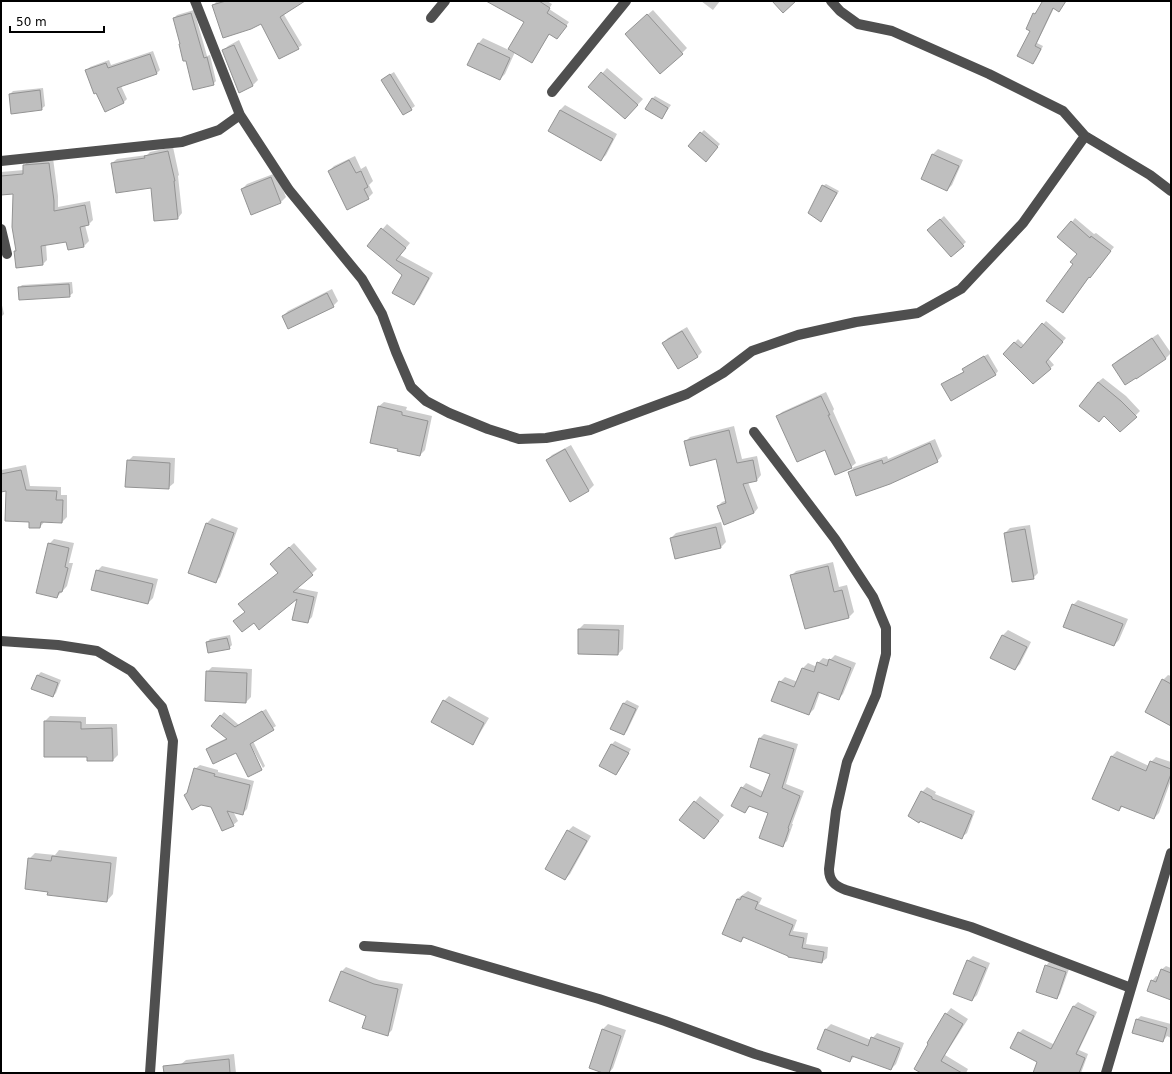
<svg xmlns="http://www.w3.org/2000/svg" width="1172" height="1074" font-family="'DejaVu Sans',sans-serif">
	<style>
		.shadow { fill: #0003 }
		.building { fill: #bfbfbf; stroke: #939393 }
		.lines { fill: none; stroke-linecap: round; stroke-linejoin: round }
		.minor { stroke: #4f4f4f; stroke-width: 10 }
	</style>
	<rect width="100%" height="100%" fill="#fff"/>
	<path class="shadow" d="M220,1H303L283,13L302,45L298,48L261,23L213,6L216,2Z
		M505,1H547L552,4L549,9L569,22L557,38L550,33L534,59L515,52L505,74L500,79L478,44L483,38L513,52L526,22Z
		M701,1H720L713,10Z
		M1044,1H1066L1059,11L1054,8L1037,43L1043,46L1036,60L1033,63L1031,31L1034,14L1037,11H1038Z
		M194,10L207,56L210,55L216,81L213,84L181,43L174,18L177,15Z
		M653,10L687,48L682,53L631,29Z
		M239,40L258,80L253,85L223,51L228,46Z
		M153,51L160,70L157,73L121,86L127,99L124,102L105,111L86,71L90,67L109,60L111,65Z
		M607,68L643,99L630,113L590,87Z
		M394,72L415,106L411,109L386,77Z
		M43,88L45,106L41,109L10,94L13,91Z
		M655,96L671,105L662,118L652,99Z
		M565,105L617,134L606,155L601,160L560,110Z
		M704,130L720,144L709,157L701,133Z
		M173,147L179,175L178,176L182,213L178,218L152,187L112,163L117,159L147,155L150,152Z
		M938,149L963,160L952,185L947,190L922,178L933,154Z
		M355,156L361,169L366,166L373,181L369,185L373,193L368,198L329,171L334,166Z
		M53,158L58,196V207L90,201L93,220L89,224L85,225L89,241L84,246L69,249L67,241L46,244L47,260L43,264L15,251L17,250L14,193L1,194V172L24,170V166L28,161Z
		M276,173L286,197L281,202L242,189L247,184Z
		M826,184L839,191L821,221L823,186Z
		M944,216L966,242L951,256L932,227Z
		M1075,218L1094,234L1096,233L1114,247L1090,276L1067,308L1074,264L1078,254L1072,222Z
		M387,224L410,243L400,255L433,273L419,299L414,304L403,275L368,246Z
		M72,282L73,293L69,296L19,288L22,285Z
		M332,289L338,301L333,306L283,316L288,311Z
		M1,301L4,314L1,317Z
		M1046,321L1066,338L1048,358L1054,365L1033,382L1004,354L1018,339L1024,345Z
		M687,327L702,352L697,357L663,343L668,338Z
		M1158,334L1171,353L1166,358L1137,378L1113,365L1118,360Z
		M988,354L998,371L995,375L943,384L946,381L965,371L964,369L967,366Z
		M1103,378L1126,396L1140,411L1120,431L1098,382Z
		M826,392L834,409L833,411L856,463L851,467L778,416L782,412Z
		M384,402L407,407L406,410L432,416L425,450L420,455L378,407Z
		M734,426L742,459L757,456L761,475L757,480L748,482L758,508L754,513L724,524L718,506L722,502L727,500L717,458L685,442L690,437Z
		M935,439L942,456L937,461L849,472L854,467L887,456L888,459Z
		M571,445L594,485L589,490L571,501L547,460L552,455Z
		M133,456L175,458L174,483L168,488L128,461Z
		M26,465L30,486L61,487V495H67V517L62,522L45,521L40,527L30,521L7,490L1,491V470Z
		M212,518L238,528L220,577L215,582L189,572L207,523Z
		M721,522L726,542L721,547L676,558L671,538L676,533Z
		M1030,525L1038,573L1033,578L1005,533L1010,528Z
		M54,539L74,543L69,563H73L67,586L57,597L49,544Z
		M294,543L317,569L297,588L318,592L312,617L307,622L298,596L246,612L244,600L279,572L271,564Z
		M833,562L839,587L847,585L854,612L849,617L791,576L796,571Z
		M102,566L158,579L153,598L148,603L97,571Z
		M1078,600L1128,619L1119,640L1114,645L1073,605Z
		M584,624L624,625L623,649L618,654L579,629Z
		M1008,630L1031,642L1020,664L1015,669L991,658L1003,635Z
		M230,635L232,645L229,648L207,642L210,639Z
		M835,655L856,663L843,694L838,699L820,692L814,709L809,714L780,682L785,677L798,682L803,668L808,663L817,667L818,663L823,658L830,660Z
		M212,667L252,669L251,697L246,702L207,672Z
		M41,672L61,680L56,693L53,696L33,688L38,675Z
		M1168,675L1171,676V725L1163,680Z
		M449,696L489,718L477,738L472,744L444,701Z
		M627,700L639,706L627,731L623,734L612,728L624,703Z
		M266,709L276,726L253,741L265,766L263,768L248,740L237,752L207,749L210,746L227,738L212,726L224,712L239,725Z
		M50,716L86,717V724H117L118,755L113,760L87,756L45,721Z
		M764,734L798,744L786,784L804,791L792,824H793L787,841L783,845L770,813L751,805L745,812L742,788L746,783L764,792L772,773L751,767L760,738Z
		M615,741L631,749L619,771L616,774L601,765L612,744Z
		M1117,751L1149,766L1151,762L1156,757L1171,762V780L1159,813L1154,818L1123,806L1119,810L1093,799L1112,756Z
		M200,765L218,770V772L254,781L247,809L243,813L233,811L238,821L233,825L212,806L189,792L195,769Z
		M927,787L936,792L935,794L975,811L967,833L962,837L922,792Z
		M700,796L724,815L704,838L681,819Z
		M573,826L591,836L570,874L565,879L568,831Z
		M59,850L117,857L113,894L107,901L49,891L29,859L35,853L55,855Z
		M748,891L762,898L759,904L797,920L793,931L808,933L806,944L828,947L827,958L822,962L789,955L745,937L741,941L737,899Z
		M973,956L990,963L977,995L972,1000L968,961Z
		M1049,962L1069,969L1060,994L1057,998L1046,966Z
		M1166,966L1171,968V999L1152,981L1156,976L1159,977L1161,970Z
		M346,967L379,980L403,984L392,1030L387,1035L367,1015L341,972Z
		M1078,1002L1097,1012L1079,1050L1088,1054L1081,1073H1034L1038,1061L1019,1033L1023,1029L1055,1045L1074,1006Z
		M951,1008L968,1019L945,1055L968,1069L966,1073H923L946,1014Z
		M1141,1016L1171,1024V1038L1167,1036L1163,1041L1136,1020Z
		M608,1024L626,1030L613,1068L609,1073H606L603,1029Z
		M831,1024L871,1040L877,1033L904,1043L896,1064L891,1069L855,1056L850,1061L826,1029Z
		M234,1054L236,1073H181L180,1065L186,1060Z"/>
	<path class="building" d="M226,1H305L280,17L299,49L279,59L261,24L251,29L223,38L212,5Z
		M486,1H539L550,8L547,13L567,26L557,39L549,34L532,63L508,49L524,22Z
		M772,1H796L783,13Z
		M1041,1H1066L1059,12L1053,8L1035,46L1041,49L1033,64L1017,56L1030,31L1026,29L1033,13L1035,14L1042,2Z
		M191,13L204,58L207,57L214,85L193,90L186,61H183L179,44H180L173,18Z
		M647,14L683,54L660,74L625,34Z
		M478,43L510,58L500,80L467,65Z
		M234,45L253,86L239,93L222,50Z
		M150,54L157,74L117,88L124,103L105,112L96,93L94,94L85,70L106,63L108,68Z
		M601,72L638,105L625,119L588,87Z
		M390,74L412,110L403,115L381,80Z
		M40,90L42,110L11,114L9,94Z
		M652,98L668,108L662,119L645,109Z
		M560,110L613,139L601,161L548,131Z
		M700,132L718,147L706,162L688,146Z
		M168,151L175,181H174L178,219L154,221L151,188L116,193L111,163L145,158L144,156Z
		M932,154L959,166L947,191L921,179Z
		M349,160L356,173L361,171L368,187L364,189L369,199L347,210L328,171Z
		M49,163L54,201V211L85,205L89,225L80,227L84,247L68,250L66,242L41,246L43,265L16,268L14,251H16L12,227L13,194L1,195V176L23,174V165Z
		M271,177L281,203L251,215L241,189Z
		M822,185L837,193L821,222L808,213Z
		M940,219L964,246L951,257L927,230Z
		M1071,221L1090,238L1091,236L1111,251L1090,278L1089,277L1063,313L1046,301L1073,264L1070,262L1077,254L1057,237Z
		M381,228L406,248L396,260L429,278L414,305L392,293L402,275L367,246Z
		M69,284L70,297L19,300L18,287Z
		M327,293L334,307L288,329L282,316Z
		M1042,323L1063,342L1046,362L1051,369L1033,384L1003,354L1014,342L1021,348Z
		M682,331L698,357L678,369L662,343Z
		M1152,338L1166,359L1136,379V378L1125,385L1112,365Z
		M984,356L996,375L951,401L941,384L964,372L962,369Z
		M1098,382L1121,401L1137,417L1120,432L1104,416L1099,422L1079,406Z
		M821,396L830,415H828L852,468L835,475L825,450L797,462L776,416Z
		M378,406L402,412V415L428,421L420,456L397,451L398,449L370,443Z
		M729,430L737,463L753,460L757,481L743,484L754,513L724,525L717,506L726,503L716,459L690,466L684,441Z
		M930,443L938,462L890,484L856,496L848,472L882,460L883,464Z
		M565,449L589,491L570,502L546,460Z
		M127,460L170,463L169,489L125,487Z
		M21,470L26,490L57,491L56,500H63L62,523L41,522L40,528H29V522L5,521L6,491L1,492V474Z
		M206,523L234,533L216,583L188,573Z
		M716,527L721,548L675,559L670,538Z
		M1025,529L1034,579L1012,582L1004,533Z
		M48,543L69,548L65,567L68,568L62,592H59L57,598L36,593Z
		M289,547L313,575L293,592L314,597L308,623L292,620L297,599L259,630L254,623L242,632L233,621L245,612L238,604L278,573L270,564Z
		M828,566L834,592L842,590L849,618L805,629L790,575Z
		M96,570L153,584L148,604L91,590Z
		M1072,604L1123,624L1114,646L1063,627Z
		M578,629L619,630L618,655L578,654Z
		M1002,635L1027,647L1015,670L990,658Z
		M227,638L230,649L208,653L206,642Z
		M829,659L851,668L839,700L818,692L809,715L771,701L779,681L794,687L802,668L814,672L817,662L827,666Z
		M206,671L247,673L246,703L205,701Z
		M37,675L58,683L53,697L31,689Z
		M1162,679L1171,684V726L1145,712Z
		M443,700L484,723L473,745L431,722Z
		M623,703L636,709L624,735L610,729Z
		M262,711L274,730L250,744L262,770L248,777L236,753L213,764L206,749L227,739L211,726L220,715L235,727Z
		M44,721L81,722V729L112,728L113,761H87V757H44Z
		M759,738L794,749L782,788L800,796L788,828L789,829L783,847L759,838L768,813L749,806L745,813L731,806L741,787L761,797L770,774L750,767Z
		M611,744L629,753L616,775L599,766Z
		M1111,756L1146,771L1150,761L1171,769V774L1154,819L1121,806L1119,811L1092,799Z
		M194,768L215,774L214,776L250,785L243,815L227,811L234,826L222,831L211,807L201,805L192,810L184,795L187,793Z
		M921,791L932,797V799L972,815L962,839L920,821L919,823L908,816Z
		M694,801L719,821L704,839L679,820Z
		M567,830L587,841L565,880L545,869Z
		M52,856L111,863L107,902L47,895L48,892L25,889L28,858L51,861Z
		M742,896L758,902L755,909L793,925L789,935L804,938L802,948L824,952L822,963L788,957V956L743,937L741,942L722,934L737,899L740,900Z
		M967,960L986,968L972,1001L953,994Z
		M1045,965L1066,972L1057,999L1036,992Z
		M1161,969L1171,973V1000L1147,991L1151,980L1156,982Z
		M341,971L374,984L398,989L388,1036L362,1028L366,1016L329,1001Z
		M1073,1006L1094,1016L1076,1054L1085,1058L1079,1073H1033L1037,1062L1010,1048L1018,1032L1051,1049Z
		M945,1013L963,1024L941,1061L962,1073H921L914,1069L928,1044L927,1043Z
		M1136,1019L1167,1028L1163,1042L1132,1033Z
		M602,1029L621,1036L609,1073H603L589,1068Z
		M825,1029L868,1046L871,1037L900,1048L891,1070L852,1056L850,1062L817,1049Z
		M229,1059L230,1073H164L163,1066Z"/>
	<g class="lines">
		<path class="minor" d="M195,1L240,115L289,190L362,279L382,314L396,352L411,387L426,401L449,413L488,429L519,439L546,438L590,430L687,394L723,373L752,351L798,335L856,322L918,313L961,289L1023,223L1085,136
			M831,1L840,11L858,24L892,31L989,74L1063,111L1085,136L1150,175L1171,191
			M431,18L445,1
			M552,92L626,1
			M1,161L182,142L219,130L240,115
			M1,229L7,254
			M754,432L835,539L873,597L886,628V654L876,695L847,762L836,811L829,869C829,881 835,886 846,890L971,927L1131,988
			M1,641L58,645L97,651L131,671L162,707L173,741L150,1073
			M364,946L431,950L599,999L665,1021L755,1054L817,1073
			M1106,1073L1171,853"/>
	</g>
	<rect width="1172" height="1074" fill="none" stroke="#000000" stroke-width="4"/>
	<path d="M10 26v6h94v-6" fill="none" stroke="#000000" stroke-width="2"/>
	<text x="16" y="26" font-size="12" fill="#000000" stroke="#ffffff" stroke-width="3" paint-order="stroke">50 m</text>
</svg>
